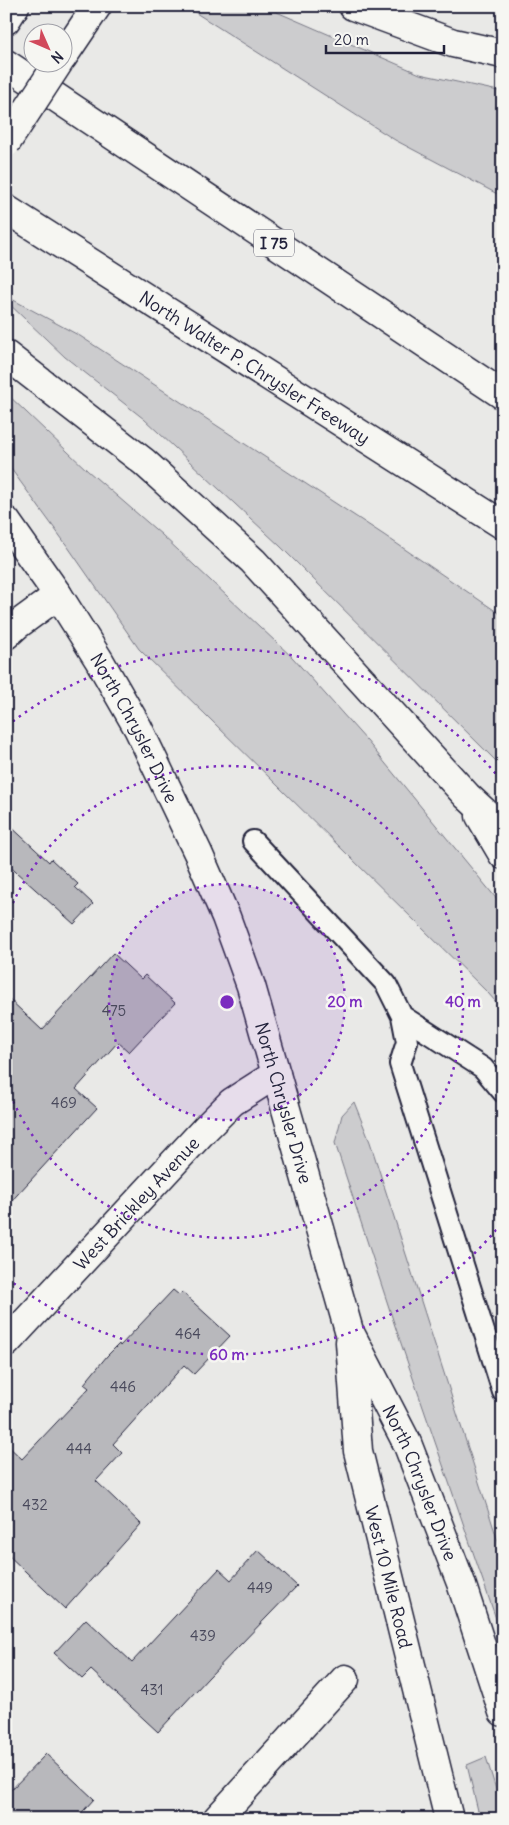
<svg xmlns="http://www.w3.org/2000/svg" width="509" height="1825" font-family="Delius,sans-serif">
	<style>
		.green { fill: #ccccce; stroke: #777784 }
		.building { fill: #b8b8bc; stroke: #22223b }
		.lines { fill: none; stroke-linecap: round; stroke-linejoin: round }
		.lane-casing { stroke: #22223b; stroke-width: 24 }
		.street-casing { stroke: #22223b; stroke-width: 31 }
		.secondary-casing { stroke: #22223b; stroke-width: 31 }
		.highway-casing { stroke: #22223b; stroke-width: 31 }
		.lane { stroke: #f6f6f2; stroke-width: 20 }
		.street { stroke: #f6f6f2; stroke-width: 28 }
		.secondary { stroke: #f6f6f2; stroke-width: 28 }
		.highway { stroke: #f6f6f2; stroke-width: 28 }
		.secondary-bridge-casing { stroke: #22223b; stroke-width: 31; stroke-linecap: butt }
		.secondary-bridge { stroke: #f6f6f2; stroke-width: 28 }
		.ring { fill: none; stroke: #7b2cbf; stroke-width: 2.5; stroke-dasharray: 2.5 5 }
		.labels { text-anchor: middle; dominant-baseline: central; stroke-width: 5; stroke-linejoin: round; paint-order: stroke }
		.number-label { font-size: 15px; fill: #48485b }
		.shield { fill: #f6f6f2; stroke: #626272; stroke-width: 1 }
		.shield-label { font-size: 16px; font-weight: bold; fill: #22223b }
		.street-label { font-size: 18px; fill: #22223b; stroke: #f6f6f2 }
		.centre { fill: #7b2cbf; stroke: #f6f6f2; stroke-width: 2.5 }
		.ring-label { font-size: 15px; text-anchor: middle; font-weight: bold; fill: #7b2cbf; stroke: #f6f6f2; stroke-width: 5; stroke-linejoin: round; paint-order: stroke }
	</style>
	<rect width="100%" height="100%" fill="#e9e9e7"/>
	<filter id="ink" filterUnits="userSpaceOnUse"><feTurbulence type="fractalNoise" baseFrequency=".02" numOctaves="2"/><feDisplacementMap in="SourceGraphic" scale="10" xChannelSelector="R" yChannelSelector="G"/><feConvolveMatrix kernelMatrix="1 2 1 2 8 2 1 2 1" color-interpolation-filters="sRGB"/></filter>
	<g filter="url(#ink)">
		<path class="green" d="M185,6H263L420,74L503,92V197L395,140Z
			M6,296L80,336L384,535L503,616V768L280,546L144,419L65,357L6,301Z
			M6,393L88,471L162,535L293,658L367,741L491,892L503,907V1010L488,993L139,649L68,547L6,462Z
			M354,1102L370,1142L503,1557V1639L395,1326L335,1143L342,1115Z
			M486,1757L503,1812V1819H480L467,1765Z"/>
		<path class="building" d="M6,822L49,862L51,859L78,884L75,887L93,904L74,924L6,863Z
			M113,953L141,979L145,975L175,1003L129,1052L118,1042L76,1089L97,1108L6,1207V996L42,1030Z
			M173,1290L179,1295L182,1292L230,1336L194,1374L184,1365L113,1444L122,1453L96,1481L141,1524L65,1609L6,1553V1444L22,1459L89,1388L84,1384L107,1356L119,1344L120,1346Z
			M258,1550L297,1586L208,1678L158,1732L91,1670L82,1679L54,1653L86,1619L132,1662L219,1569L231,1580Z
			M46,1754L94,1799L76,1819H6V1795Z"/>
		<g class="lines">
			<defs>
				<path id="lane" d="M253,841L386,984L402,1016L407,1042L400,1064L503,1392
					M402,1016L483,1068L503,1092"/>
				<g id="street">
					<path d="M6,635L17,625L58,595"/>
					<path id="s1" d="M6,1343L205,1129L232,1102L276,1074"/>
					<path d="M217,1819L345,1679"/>
				</g>
				<g id="secondary">
					<path d="M353,6L453,43L503,54"/>
					<path d="M6,20L15,6"/>
					<path d="M62,58L97,6"/>
					<path id="s2" d="M6,521L58,595L99,660L138,728L198,853L226,917L251,986L349,1331L407,1443L461,1583L503,1712"/>
					<path id="s3" d="M350,1342L358,1451L449,1819"/>
				</g>
				<g id="highway">
					<path d="M6,64L503,395"/>
					<path id="s4" d="M6,209L503,525"/>
					<path d="M6,355L144,462L253,561L467,796L503,829"/>
					<path d="M480,816L503,855"/>
				</g>
			</defs>
			<use href="#lane" class="lane-casing"/>
			<use href="#street" class="street-casing"/>
			<use href="#secondary" class="secondary-casing"/>
			<use href="#highway" class="highway-casing"/>
			<use href="#lane" class="lane"/>
			<use href="#street" class="street"/>
			<use href="#secondary" class="secondary"/>
			<use href="#highway" class="highway"/>
			<defs>
				<path id="secondary-bridge" d="M6,143L59,62"/>
			</defs>
			<use href="#secondary-bridge" class="secondary-bridge-casing"/>
			<use href="#secondary-bridge" class="secondary-bridge"/>
		</g>
	</g>
	<circle cx="227" cy="1002" r="118" fill="#7b2cbf" fill-opacity=".12"/>
	<g class="ring">
		<circle cx="227" cy="1002" r="118"/>
		<path d="M7 917A236 236 0 1 1 7 1087"/>
		<path d="M501 1224A353 353 0 0 1 7 1278M7 726A353 353 0 0 1 501 780"/>
	</g>
	<g class="labels">
		<g class="number-label">
			<text x="114" y="1010">475</text>
			<text x="64" y="1102">469</text>
			<text x="188" y="1333">464</text>
			<text x="123" y="1386">446</text>
			<text x="79" y="1448">444</text>
			<text x="35" y="1504">432</text>
			<text x="260" y="1587">449</text>
			<text x="203" y="1635">439</text>
			<text x="152" y="1689">431</text>
		</g>
		<rect class="shield" x="254" y="229.5" width="40" height="27" rx="4"/>
		<g class="shield-label">
			<text x="274" y="243">I 75</text>
		</g>
		<g class="street-label">
			<text stroke="none"><textPath href="#s4" startOffset="295">North Walter P. Chrysler Freeway</textPath></text>
			<text stroke="none"><textPath href="#s2" startOffset="244">North Chrysler Drive</textPath></text>
			<text stroke="none"><textPath href="#s2" startOffset="649">North Chrysler Drive</textPath></text>
			<text stroke="none"><textPath href="#s1" startOffset="191">West Brickley Avenue</textPath></text>
			<text stroke="none"><textPath href="#s2" startOffset="1054">North Chrysler Drive</textPath></text>
			<text stroke="none"><textPath href="#s3" startOffset="239">West 10 Mile Road</textPath></text>
		</g>
	</g>
	<circle cx="227" cy="1002" r="8" class="centre"/>
	<g class="ring-label">
		<text x="345" y="1007">20 m</text>
		<text x="463" y="1007">40 m</text>
		<text x="227" y="1360">60 m</text>
	</g>
	<rect width="509" height="1825" fill="none" stroke="#f6f6f2" stroke-width="25"/>
	<rect x="12" y="12" width="484" height="1800" fill="none" stroke="#22223b" stroke-width="2" filter="url(#ink)"/>
	<g transform="translate(48 48) rotate(135)"><circle r="24" fill="#f6f6f2" stroke="#a1a1a9"/>
	<path d="M0-4L9 19L0 12L-9 19Z" fill="#d1495b"/>
	<text y="-8" font-size="14" font-weight="bold" text-anchor="middle" fill="#22223b">N</text>
	</g>
	<path d="M326 45v8h118v-8" fill="none" stroke="#22223b" stroke-width="2.5"/>
	<text x="334" y="45" font-size="15" fill="#22223b" stroke="#f6f6f2" stroke-width="4" paint-order="stroke">20 m</text>
</svg>
